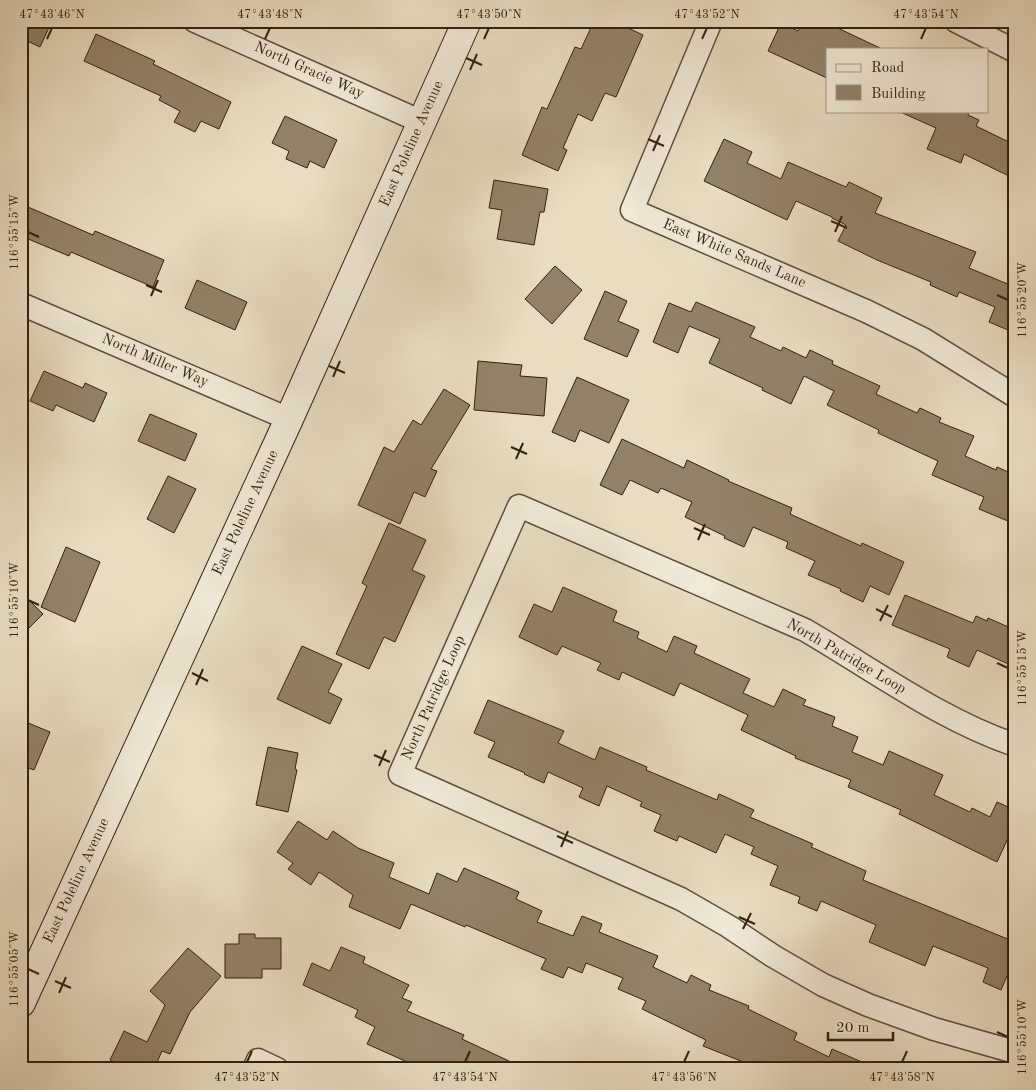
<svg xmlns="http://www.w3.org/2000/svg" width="1036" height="1090" font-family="'Old Standard TT',serif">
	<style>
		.building { fill: #92826a; stroke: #351f0c }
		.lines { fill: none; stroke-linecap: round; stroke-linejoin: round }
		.minor-casing { stroke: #624e39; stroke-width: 25 }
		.secondary-casing { stroke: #351f0c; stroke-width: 30 }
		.minor { stroke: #f0e9d7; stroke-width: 22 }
		.secondary { stroke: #f0e9d7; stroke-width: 28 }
		.ticks { fill: none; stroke: #351f0c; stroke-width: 2 }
		.labels { text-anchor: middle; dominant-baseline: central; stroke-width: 4; stroke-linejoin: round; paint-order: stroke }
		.street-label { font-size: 15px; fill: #351f0c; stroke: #f0e9d7 }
		.neatline { fill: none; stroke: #351f0c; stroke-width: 2 }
		.ticks-label { font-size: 12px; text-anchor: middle; fill: #351f0c }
	</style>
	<rect width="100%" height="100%" fill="#e8ddc1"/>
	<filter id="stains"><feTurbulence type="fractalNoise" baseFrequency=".004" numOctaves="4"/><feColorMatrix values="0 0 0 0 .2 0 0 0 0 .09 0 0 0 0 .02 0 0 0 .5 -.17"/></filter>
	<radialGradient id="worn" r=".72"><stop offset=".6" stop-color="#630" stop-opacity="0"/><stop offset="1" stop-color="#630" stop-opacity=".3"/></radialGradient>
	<path class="building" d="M21,21H52L40,47L21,38Z
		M594,21H628L626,27L643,35L616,97L605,93L592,121L578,114L563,148L567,150L558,171L522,155L542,107L547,109L575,47L581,49Z
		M803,21H823L882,49H827V78L768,51L781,23L798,31Z
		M96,34L155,61L153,64L231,102L219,129L201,121L195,132L174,122L180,111L159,100L161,96L84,61Z
		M898,111H969L968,115L979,120L976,126L1015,145V179L964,154L961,163L927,149L936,128Z
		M285,116L337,140L324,168L310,161L307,168L286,159L289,151L272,143Z
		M724,139L752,152L747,163L781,179L788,162L846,187L849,182L882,198L875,213L976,252L969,268L1015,287V333L989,322L995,307L959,292L957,297L930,285L931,282L877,260L838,241L846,225L832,218V217L796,201L787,220L704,181Z
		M494,180L548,189L544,212H540L534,245L497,239L502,210L489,208Z
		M21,204L93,235L95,231L164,260L153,287L71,252L69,256L21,236Z
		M555,266L582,290L552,324L525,299Z
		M197,280L247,302L235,330L185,308Z
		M605,291L627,301L618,321L639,330L627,357L584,339Z
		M696,302L755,327L750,337L781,351L783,347L806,358L810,350L833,361L832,364L880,386L876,394L917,413L920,408L941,418L939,422L974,436L965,456L996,470L997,467L1015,475V524L979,509L984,497L932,475L938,461L878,433L879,430L827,405L834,391L804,376L791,404L762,390L763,388L709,363L720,339L689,326L678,353L653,342L669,303L691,312Z
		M478,361L522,365L520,376L547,378L544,416L474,410Z
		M44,371L83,388L85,383L107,393L94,422L56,405L53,411L30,401Z
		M577,377L629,400L609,443L580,430L575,442L552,432Z
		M444,389L470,405L431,469L437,471L425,497L414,492L400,524L358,505L384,447L394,452L413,420L421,425Z
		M150,414L197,434L185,461L138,441Z
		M622,439L684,468L687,460L729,480L728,481L792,508L790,514L861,546L862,543L904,562L889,595L870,586L863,602L840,591L841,589L808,575L815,561L786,548L788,542L753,527L744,547L724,538L725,536L685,517L692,502L661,488L658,493L630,480L622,495L600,485Z
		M168,476L196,489L174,533L147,519Z
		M389,523L426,540L412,570L425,576L395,642L384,637L369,669L336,654L367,586L362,583Z
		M66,547L100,562L75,622L41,607Z
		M563,587L617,611L613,621L639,632L637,638L667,652L674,636L697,646L694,653L750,679L743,693L774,707L783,689L806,700L803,705L835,717L832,726L858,737L852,752L883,765L889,751L943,775L934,795L970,812L972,808L990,817L997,802L1015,810V823L997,862L899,814L901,810L848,787L851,780L795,758L796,756L741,730L748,715L680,683L674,696L622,672L619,680L597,670L601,663L562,646L557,655L519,637L534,604L552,612Z
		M21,592L43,614L21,636Z
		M905,595L973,623L976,616L987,621L988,618L1015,630V667L977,650L969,667L947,657L950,649L892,625Z
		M302,646L342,664L328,692L342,699L330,724L277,699Z
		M488,700L564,731L558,743L595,760L600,747L647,767L646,770L717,800L719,794L754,810L750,817L813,844L811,847L866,871L863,880L1015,942V957L1001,990L983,982L988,968L933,946L925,966L869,942L876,925L821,901L817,911L798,903L800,897L770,885L778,866L751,854L754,847L725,834L716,853L679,836L677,841L654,831L661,815L640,806L642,802L607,786L599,806L579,797L583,788L548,772L544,783L524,774L525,773L488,757L495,742L474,733Z
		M21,720L50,732L34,770L21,765Z
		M268,747L298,753L295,769L297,770L288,812L256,805Z
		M298,821L327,840L333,831L358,848L394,863L389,877L429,894L437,873L457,882L464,868L519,892L516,899L542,911L537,922L573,936L582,916L602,924L599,932L658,956L653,967L687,983L691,975L711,985L709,990L749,1006L748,1009L797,1033L794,1040L829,1057L832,1049L878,1069H761L703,1046L706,1040L642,1009L646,1001L618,989L623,978L586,963L582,973L568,967L563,978L541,969L546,959L466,925L465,927L411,904L400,929L349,907L353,895L319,872L311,885L288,869L293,863L277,852Z
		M239,934H255V938H281V969H262V978H225V944H239Z
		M341,947L365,957L363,963L409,985L402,998L412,1002L407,1011L464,1035L462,1039L526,1069H423L367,1044L375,1027L355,1017L358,1010L303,985L312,963L330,971Z
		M188,948L221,976L190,1012L170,1054L162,1051L154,1069H129L110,1060L124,1031L147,1042L165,1005L150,991Z"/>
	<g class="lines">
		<defs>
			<path id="minor" d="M195,21L422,122
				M711,21L632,210L866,311L923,339L1015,396
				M956,21L1015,51
				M21,304L289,419
				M1015,745C939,719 874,670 805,630L519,506L400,774L681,899L728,926L773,956L823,985L868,1005L934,1029L1015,1052
				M254,1069L258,1060L277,1069"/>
			<path id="secondary" d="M21,1003L289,419L467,21"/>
		</defs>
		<use href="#minor" class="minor-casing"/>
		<use href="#secondary" class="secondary-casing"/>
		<use href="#minor" class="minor"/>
		<use href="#secondary" class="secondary"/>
	</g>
	<path class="ticks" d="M47,39L52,28M265,39L270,28M484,39L489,28M702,39L707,28M921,39L926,28M466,58L482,65M470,70L477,54M648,139L664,146M653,151L660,135M831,221L847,228M28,232L39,237M835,232L842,216M146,285L162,292M997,295L1008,300M151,296L158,280M329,366L345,373M333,377L340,361M511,447L527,454M516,459L523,443M694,528L710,535M698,540L705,524M28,600L39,605M876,609L892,617M880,621L888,605M997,663L1008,668M192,673L208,681M196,685L203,669M374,755L390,762M379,766L386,750M557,836L573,843M561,847L568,831M739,917L755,924M743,929L751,913M28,969L39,974M55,981L71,988M59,993L66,977M997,1032L1008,1037M247,1062L252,1051M465,1062L470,1051M684,1062L689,1051M902,1062L907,1051"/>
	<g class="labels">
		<g class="street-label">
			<text transform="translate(309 71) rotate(24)">North Gracie Way</text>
			<text transform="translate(412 144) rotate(-66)">East Poleline Avenue</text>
			<text transform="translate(734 254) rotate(23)">East White Sands Lane</text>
			<text transform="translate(155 361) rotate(23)">North Miller Way</text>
			<text transform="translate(246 513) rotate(-65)">East Poleline Avenue</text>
			<text transform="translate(846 657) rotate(30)">North Patridge Loop</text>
			<text transform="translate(434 698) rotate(-66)">North Patridge Loop</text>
			<text transform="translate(77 881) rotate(-65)">East Poleline Avenue</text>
		</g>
	</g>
	<rect width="1036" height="1090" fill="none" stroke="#e8ddc1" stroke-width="55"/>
	<rect x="826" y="48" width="162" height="65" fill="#f0e9d7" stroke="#a59886"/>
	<rect x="836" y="64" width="25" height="8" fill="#f0e9d7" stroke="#a59886"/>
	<text x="871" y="72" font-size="15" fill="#351f0c">Road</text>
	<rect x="836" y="85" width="25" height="15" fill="#92826a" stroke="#a59886"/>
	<text x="871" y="98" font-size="15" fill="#351f0c">Building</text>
	<path d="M828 1032v8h65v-8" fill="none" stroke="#351f0c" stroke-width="2.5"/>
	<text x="836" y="1032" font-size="15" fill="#351f0c" stroke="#f0e9d7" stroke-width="4" paint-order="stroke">20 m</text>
	<rect x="28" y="28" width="980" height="1034" class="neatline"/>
	<g class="ticks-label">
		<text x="52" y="18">47°43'46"N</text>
		<text x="270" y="18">47°43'48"N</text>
		<text x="489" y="18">47°43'50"N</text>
		<text x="707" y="18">47°43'52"N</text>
		<text x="926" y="18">47°43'54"N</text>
		<text transform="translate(14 232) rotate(-90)" y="4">116°55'15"W</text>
		<text transform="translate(1022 300) rotate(-90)" y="4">116°55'20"W</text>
		<text transform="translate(14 600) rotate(-90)" y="4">116°55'10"W</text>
		<text transform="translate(1022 668) rotate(-90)" y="4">116°55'15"W</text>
		<text transform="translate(14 969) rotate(-90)" y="4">116°55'05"W</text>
		<text transform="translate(1022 1037) rotate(-90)" y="4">116°55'10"W</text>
		<text x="247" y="1081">47°43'52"N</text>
		<text x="465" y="1081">47°43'54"N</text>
		<text x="684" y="1081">47°43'56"N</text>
		<text x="902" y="1081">47°43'58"N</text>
	</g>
	<rect width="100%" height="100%" filter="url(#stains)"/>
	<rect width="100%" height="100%" fill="url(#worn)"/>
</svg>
